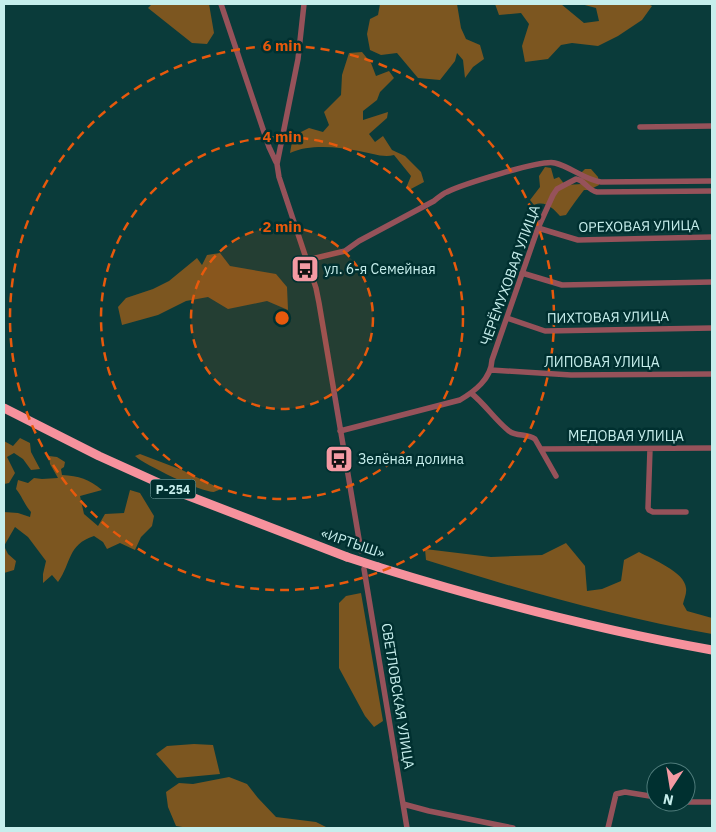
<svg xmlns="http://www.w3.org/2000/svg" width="716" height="832" font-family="'IBM Plex Sans',sans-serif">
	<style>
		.forest { fill: #7c5620 }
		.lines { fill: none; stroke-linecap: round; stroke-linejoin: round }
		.minor { stroke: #96525a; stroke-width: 5.5 }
		.highway { stroke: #f6929d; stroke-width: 9 }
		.highway-bridge { stroke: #f6929d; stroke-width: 9 }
		.ring { fill: none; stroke: #e8590c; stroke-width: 2.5; stroke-dasharray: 9 6 }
		.labels { text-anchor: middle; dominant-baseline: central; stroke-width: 5; stroke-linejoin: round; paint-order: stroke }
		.shield { fill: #003030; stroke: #8bb5b4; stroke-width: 1 }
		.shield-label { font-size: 12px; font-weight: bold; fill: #c6eeec }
		.street-label { font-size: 14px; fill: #c6eeec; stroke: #003030 }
		.poi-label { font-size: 14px; fill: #c6eeec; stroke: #003030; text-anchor: start }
		.centre { fill: #e8590c; stroke: #003030; stroke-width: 2.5 }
		.ring-label { font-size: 15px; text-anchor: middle; font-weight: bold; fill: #e8590c; stroke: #003030; stroke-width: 5; stroke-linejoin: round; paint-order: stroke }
	</style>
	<rect width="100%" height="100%" fill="#0a3b3a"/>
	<path class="forest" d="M152,4H209L214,33L207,44L192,43L148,8Z
		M380,4H457L461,28L466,39L480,45L484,59L473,67L465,78L463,60L457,53L455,61L440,80L418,78L397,53L381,55L370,50L367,34L370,19L378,15Z
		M495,4H561L584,23L599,21L596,8L581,4H648L652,6L642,20L618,36L598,46L572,43L561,45L548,59L525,62L522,46L529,24L521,13L499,15Z
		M362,52L371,63L376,76L389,71L394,78L380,92L377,100L363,111V120L388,112L387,118L369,134L375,142L383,136L392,150L405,156L421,172L424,182L409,190L406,188L411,176L394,155C383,158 371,153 359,151C338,147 310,144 290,153L293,136L309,128L323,132L329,125L324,112L341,95L342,75L349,53Z
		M545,167L551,168L554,179L559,177L565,185L582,184L581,173L585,169H591L598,177L599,185L589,190H584C577,199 572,206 566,215L560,216C553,208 545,200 534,205L530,200L540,187L539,176Z
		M220,253L230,266L276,274L287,287L288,310L267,301L228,309L208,297L186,301L158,315L122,325L118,307L126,298L153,289L169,281L197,258L202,265L207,255Z
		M20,438L30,443L31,452L40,469L31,470L23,459L14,453L7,457L15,473L9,483L4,484V441L13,446Z
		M140,454L182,470L221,489C221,489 214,492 214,492C201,492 145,465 135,456Z
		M49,456L57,457L65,462L64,467L61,469L62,475C79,476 89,479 102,490L80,496L84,514L98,526L105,514L124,513L130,490L140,493L154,516L152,526L141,537L135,550L120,543L107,549L103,542L94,536C67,545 72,562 58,582L52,575L43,583V574L46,561L28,537L15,527L4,546L8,554L16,561L14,570L4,573V512L18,513L30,517L31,512C24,504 22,496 16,489L18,480L28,483L34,478L42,479L58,478L50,464Z
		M566,543L585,566L587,591L602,589L621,581L624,560L639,552C652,559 685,572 686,588C687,593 684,599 683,604L687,611L712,618V634C616,617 520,590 426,560L425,549L491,557L542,555Z
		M361,593L383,721L374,727L365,716L339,668V603L346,596Z
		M194,744L213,745L220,774L177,778L156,754L167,746Z
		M229,777L247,784L258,798L276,817L316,822L328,828H189L176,826L168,807L166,792L179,783L193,784Z"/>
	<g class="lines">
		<path class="minor" d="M221,4L269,147L276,162
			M304,4L298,59L277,164L279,177L316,288L319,303L361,551
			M640,127L712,126
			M538,228L578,240L712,237
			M307,260L345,251L359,241L434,201C438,198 442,194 447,192C461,185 542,159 555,163C571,167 585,180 601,182L712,181
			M522,273L562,285L712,282
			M507,318L545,331L712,328
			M491,370L571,375L712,374
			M471,393C485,404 495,420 509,431C517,437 527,433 535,439L556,476
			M340,431L460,400C475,391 491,379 492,360L538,228L553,195L557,189L576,179C585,180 587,190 597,192L712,191
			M541,449L712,448
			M650,449L648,508L649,510L653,512H686
			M364,569L407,828
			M686,802H712
			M403,804L429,811L513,828
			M608,828L616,794L625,792L656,797"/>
		<path class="highway" d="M4,408L99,456L181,493L347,557
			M378,567C488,601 599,630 712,650"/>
		<path class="highway-bridge" d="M347,557L378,567"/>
	</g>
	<circle cx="282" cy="318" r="91" fill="#e8590c" fill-opacity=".12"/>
	<g class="ring">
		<circle cx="282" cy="318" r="91"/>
		<circle cx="282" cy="318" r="181"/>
		<circle cx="282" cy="318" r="272"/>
	</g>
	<defs>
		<symbol id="bus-square" viewBox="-11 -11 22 22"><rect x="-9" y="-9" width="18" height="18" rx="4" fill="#f49aa3" stroke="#003030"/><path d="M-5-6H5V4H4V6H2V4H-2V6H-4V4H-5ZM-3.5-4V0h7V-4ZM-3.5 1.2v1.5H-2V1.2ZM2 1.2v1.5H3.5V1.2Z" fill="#111"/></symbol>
	</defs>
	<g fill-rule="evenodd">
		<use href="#bus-square" x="289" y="253" width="32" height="32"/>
		<use href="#bus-square" x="323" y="443" width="32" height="32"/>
	</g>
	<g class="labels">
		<rect class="shield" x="150.5" y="479.5" width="45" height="19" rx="4"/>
		<g class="shield-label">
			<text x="173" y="489">Р-254</text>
		</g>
		<g class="street-label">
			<text transform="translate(639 226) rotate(-1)">ОРЕХОВАЯ УЛИЦА</text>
			<text transform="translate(510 275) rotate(-70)">ЧЕРЁМУХОВАЯ УЛИЦА</text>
			<text transform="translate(608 317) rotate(-1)">ПИХТОВАЯ УЛИЦА</text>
			<text x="602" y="362">ЛИПОВАЯ УЛИЦА</text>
			<text x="626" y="436">МЕДОВАЯ УЛИЦА</text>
			<text transform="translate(353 543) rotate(19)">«ИРТЫШ»</text>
			<text transform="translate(398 696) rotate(81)">СВЕТЛОВСКАЯ УЛИЦА</text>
		</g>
		<g class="poi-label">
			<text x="324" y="269">ул. 6-я Семейная</text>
			<text x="358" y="459">Зелёная долина</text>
		</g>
	</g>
	<circle cx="282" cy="318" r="8" class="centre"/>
	<g class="ring-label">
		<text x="282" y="51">6 min</text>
		<text x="282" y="142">4 min</text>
		<text x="282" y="232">2 min</text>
	</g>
	<rect width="716" height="832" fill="none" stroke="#c6eeec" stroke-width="10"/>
	<g transform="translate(671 787) rotate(192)"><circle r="24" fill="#003030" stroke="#4f7c7b"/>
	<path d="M0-4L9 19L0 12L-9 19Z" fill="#f49aa3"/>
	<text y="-8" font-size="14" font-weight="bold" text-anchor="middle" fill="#c6eeec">N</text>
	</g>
</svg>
